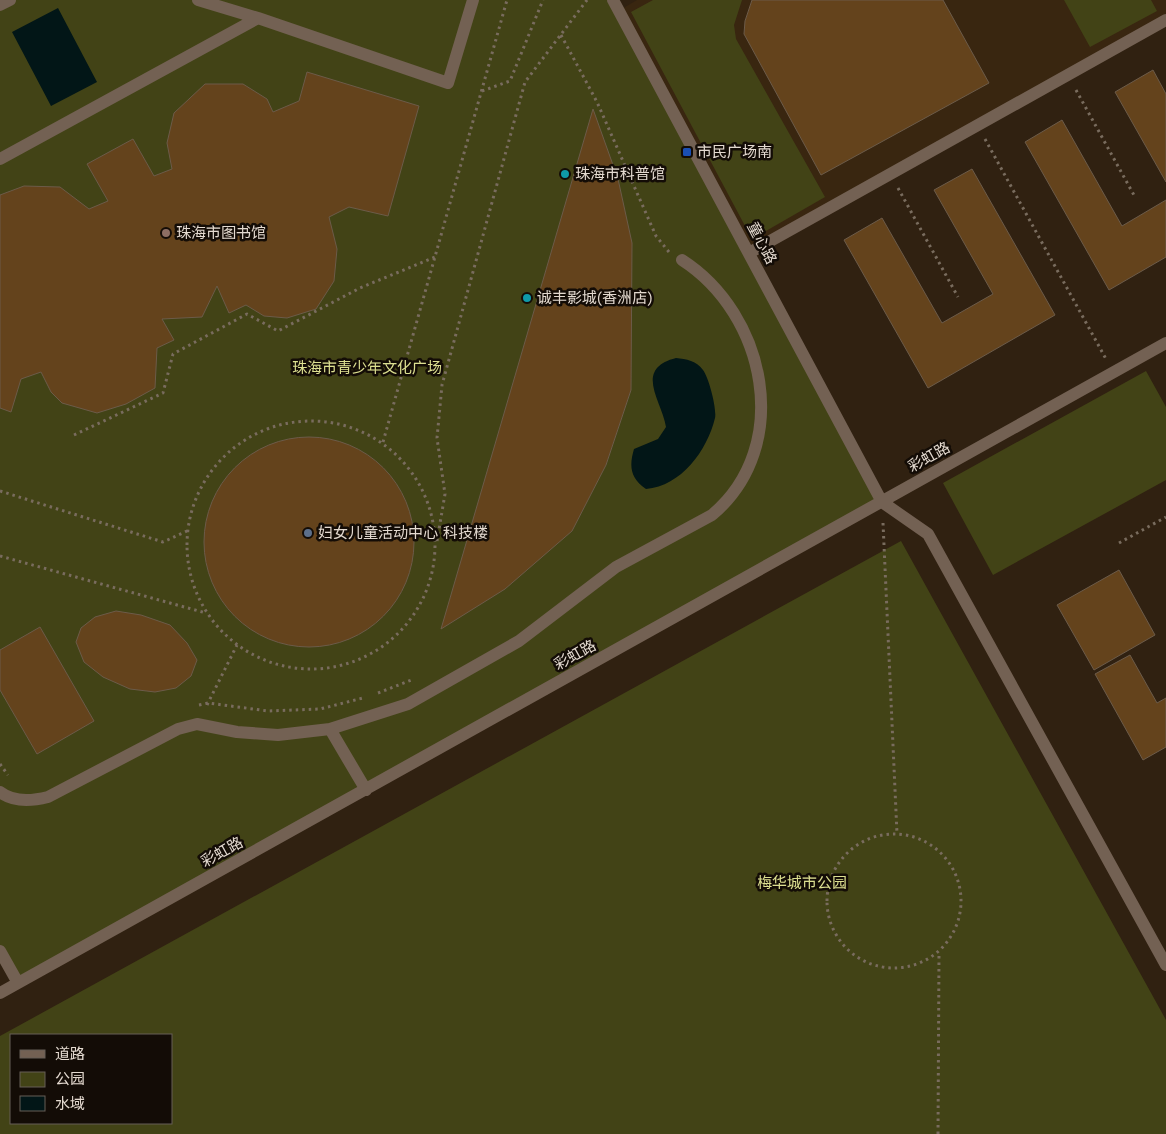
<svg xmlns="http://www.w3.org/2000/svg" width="1166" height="1134" font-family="'Work Sans','Noto Sans SC',sans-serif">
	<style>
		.built { fill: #392610 }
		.green { fill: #424316; fill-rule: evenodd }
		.water { fill: #021617 }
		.building { fill: #64431c; stroke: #6c5b49 }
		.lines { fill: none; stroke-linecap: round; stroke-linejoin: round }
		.path { stroke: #796c5e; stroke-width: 3; stroke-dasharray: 2.5 4; stroke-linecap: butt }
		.minor { stroke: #736153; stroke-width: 12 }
		.transit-dot { fill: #1a4fb4; stroke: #130c06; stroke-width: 2 }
		.culture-dot { fill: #0f9aa8; stroke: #130c06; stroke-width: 2 }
		.education-dot { fill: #8d6e63; stroke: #130c06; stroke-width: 2 }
		.service-dot { fill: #5c6f8a; stroke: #130c06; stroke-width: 2 }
		.labels { text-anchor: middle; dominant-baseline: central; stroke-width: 5; stroke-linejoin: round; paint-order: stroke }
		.poi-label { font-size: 15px; fill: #e4dad0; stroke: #130c06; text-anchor: start }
		.street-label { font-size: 15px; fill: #e4dad0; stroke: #130c06 }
		.park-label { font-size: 15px; fill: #dde091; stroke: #130c06 }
	</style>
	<rect width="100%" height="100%" fill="#302111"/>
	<path class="built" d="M637,0H1166V20L749,252L620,10Z"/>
	<path class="green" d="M0,0H613L881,502L18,982L0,950Z
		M653,0H742L734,25L736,39L825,197L752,239L631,12Z
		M1064,0H1151L1157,11L1090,47Z
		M1146,371L1166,407V480L993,575L943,483Z
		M901,541L1166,1020V1134H0V1036ZM11,1035H171V1123H11Z"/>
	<path class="water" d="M58,8L97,82L51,106L12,32Z
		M676,358C686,359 697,361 703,370C709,378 717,409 715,418C707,451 681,486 646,489C630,478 629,466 634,449L658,439L666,427C662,401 633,369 676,358Z"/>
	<path class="building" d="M752,0H943L989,83L821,175L744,34L745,21Z
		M1153,70L1166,94V182L1115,92Z
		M307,72L419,106L388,216L349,207L329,217L337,249L334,281L316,309L287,318L264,316L246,305L229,313L217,286L202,317L162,319L174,340L157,348L155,388L126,404L97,413L62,403L51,392L41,372L21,379L11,412L0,408V195L24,186L60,187L89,209L108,201L87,164L133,139L154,176L172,169L167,143L174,113L205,84H243L267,99L273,112L299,101Z
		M593,109L618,179L632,243L631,390L606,465L572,531L505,589L441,629Z
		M1062,120L1122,226L1166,200V257L1109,290L1025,142Z
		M972,169L1055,315L928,388L844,240L882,218L942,323L993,294L934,190Z
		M204 542a105 105 0 1 1 210 0a105 105 0 1 1-210 0Z
		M1119,570L1155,635L1094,670L1057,605Z
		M116,611L141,615L170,625L187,643L197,660L191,676L176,688L155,692L130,689L103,677L84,662L76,642L81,628L95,617Z
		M40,627L94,721L37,754L0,690V650Z
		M1130,655L1157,703L1166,698V747L1143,760L1095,674Z"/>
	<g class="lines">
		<path class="path" d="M561,35L597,102L656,236L669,252
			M1076,90L1135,197
			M482,91L510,81L543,0
			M985,139L1106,359
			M898,188L958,297
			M187 545a124 124 0 1 1 248 0a124 124 0 1 1-248 0Z
			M74,435L163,393L173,354L247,314L278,331L360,288L435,257
			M383,442L507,0
			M0,491L163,542L187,531
			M883,523L897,834
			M437,541L445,494L437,438L442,385L525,82L587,0
			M1119,543L1166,517
			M0,556L206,613
			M378,693L414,679
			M199,705L208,703L268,711L320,709L363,698
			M207,705L237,645
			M0,764L8,775
			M827 901a67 67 0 1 1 134 0a67 67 0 1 1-134 0Z
			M938,1134L939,952"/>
		<path class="minor" d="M198,0L258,18
			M613,0L882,502L928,534L1166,965
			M0,5L10,0
			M0,159L258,18L448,83L473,0
			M749,253L1166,20
			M330,729L366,790
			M0,792C14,803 32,801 48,797L178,729L197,724L237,732L278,735L330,729L408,704L519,641L616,567L712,515C794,446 766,314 682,260
			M0,951L18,983
			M0,993L1166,343"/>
	</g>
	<rect class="transit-dot" x="682" y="147" width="10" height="10" rx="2.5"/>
	<g class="culture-dot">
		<circle cx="565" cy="174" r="5"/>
		<circle cx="527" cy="298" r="5"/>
	</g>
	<circle class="education-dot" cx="166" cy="233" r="5"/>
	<circle class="service-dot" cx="308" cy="533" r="5"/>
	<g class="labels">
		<g class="poi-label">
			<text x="697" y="152">市民广场南</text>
			<text x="575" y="174">珠海市科普馆</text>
			<text x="176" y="233">珠海市图书馆</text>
			<text x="537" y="298">诚丰影城(香洲店)</text>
			<text x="318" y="533">妇女儿童活动中心 科技楼</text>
		</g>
		<g class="street-label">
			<text transform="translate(762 243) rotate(62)">童心路</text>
			<text transform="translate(929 457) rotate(-29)">彩虹路</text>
			<text transform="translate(575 655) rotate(-29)">彩虹路</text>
			<text transform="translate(222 852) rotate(-29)">彩虹路</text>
		</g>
		<g class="park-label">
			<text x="367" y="368">珠海市青少年文化广场</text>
			<text x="802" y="883">梅华城市公园</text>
		</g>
	</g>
	<rect x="10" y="1034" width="162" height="90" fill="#130c06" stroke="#675e57"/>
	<rect x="20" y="1050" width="25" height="8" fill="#736153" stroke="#675e57"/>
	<text x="55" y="1059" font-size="15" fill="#e4dad0">道路</text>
	<rect x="20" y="1072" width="25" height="15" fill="#424316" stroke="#675e57"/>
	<text x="55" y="1084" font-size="15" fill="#e4dad0">公园</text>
	<rect x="20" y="1096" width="25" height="15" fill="#021617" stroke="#675e57"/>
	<text x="55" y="1109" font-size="15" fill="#e4dad0">水域</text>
</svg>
